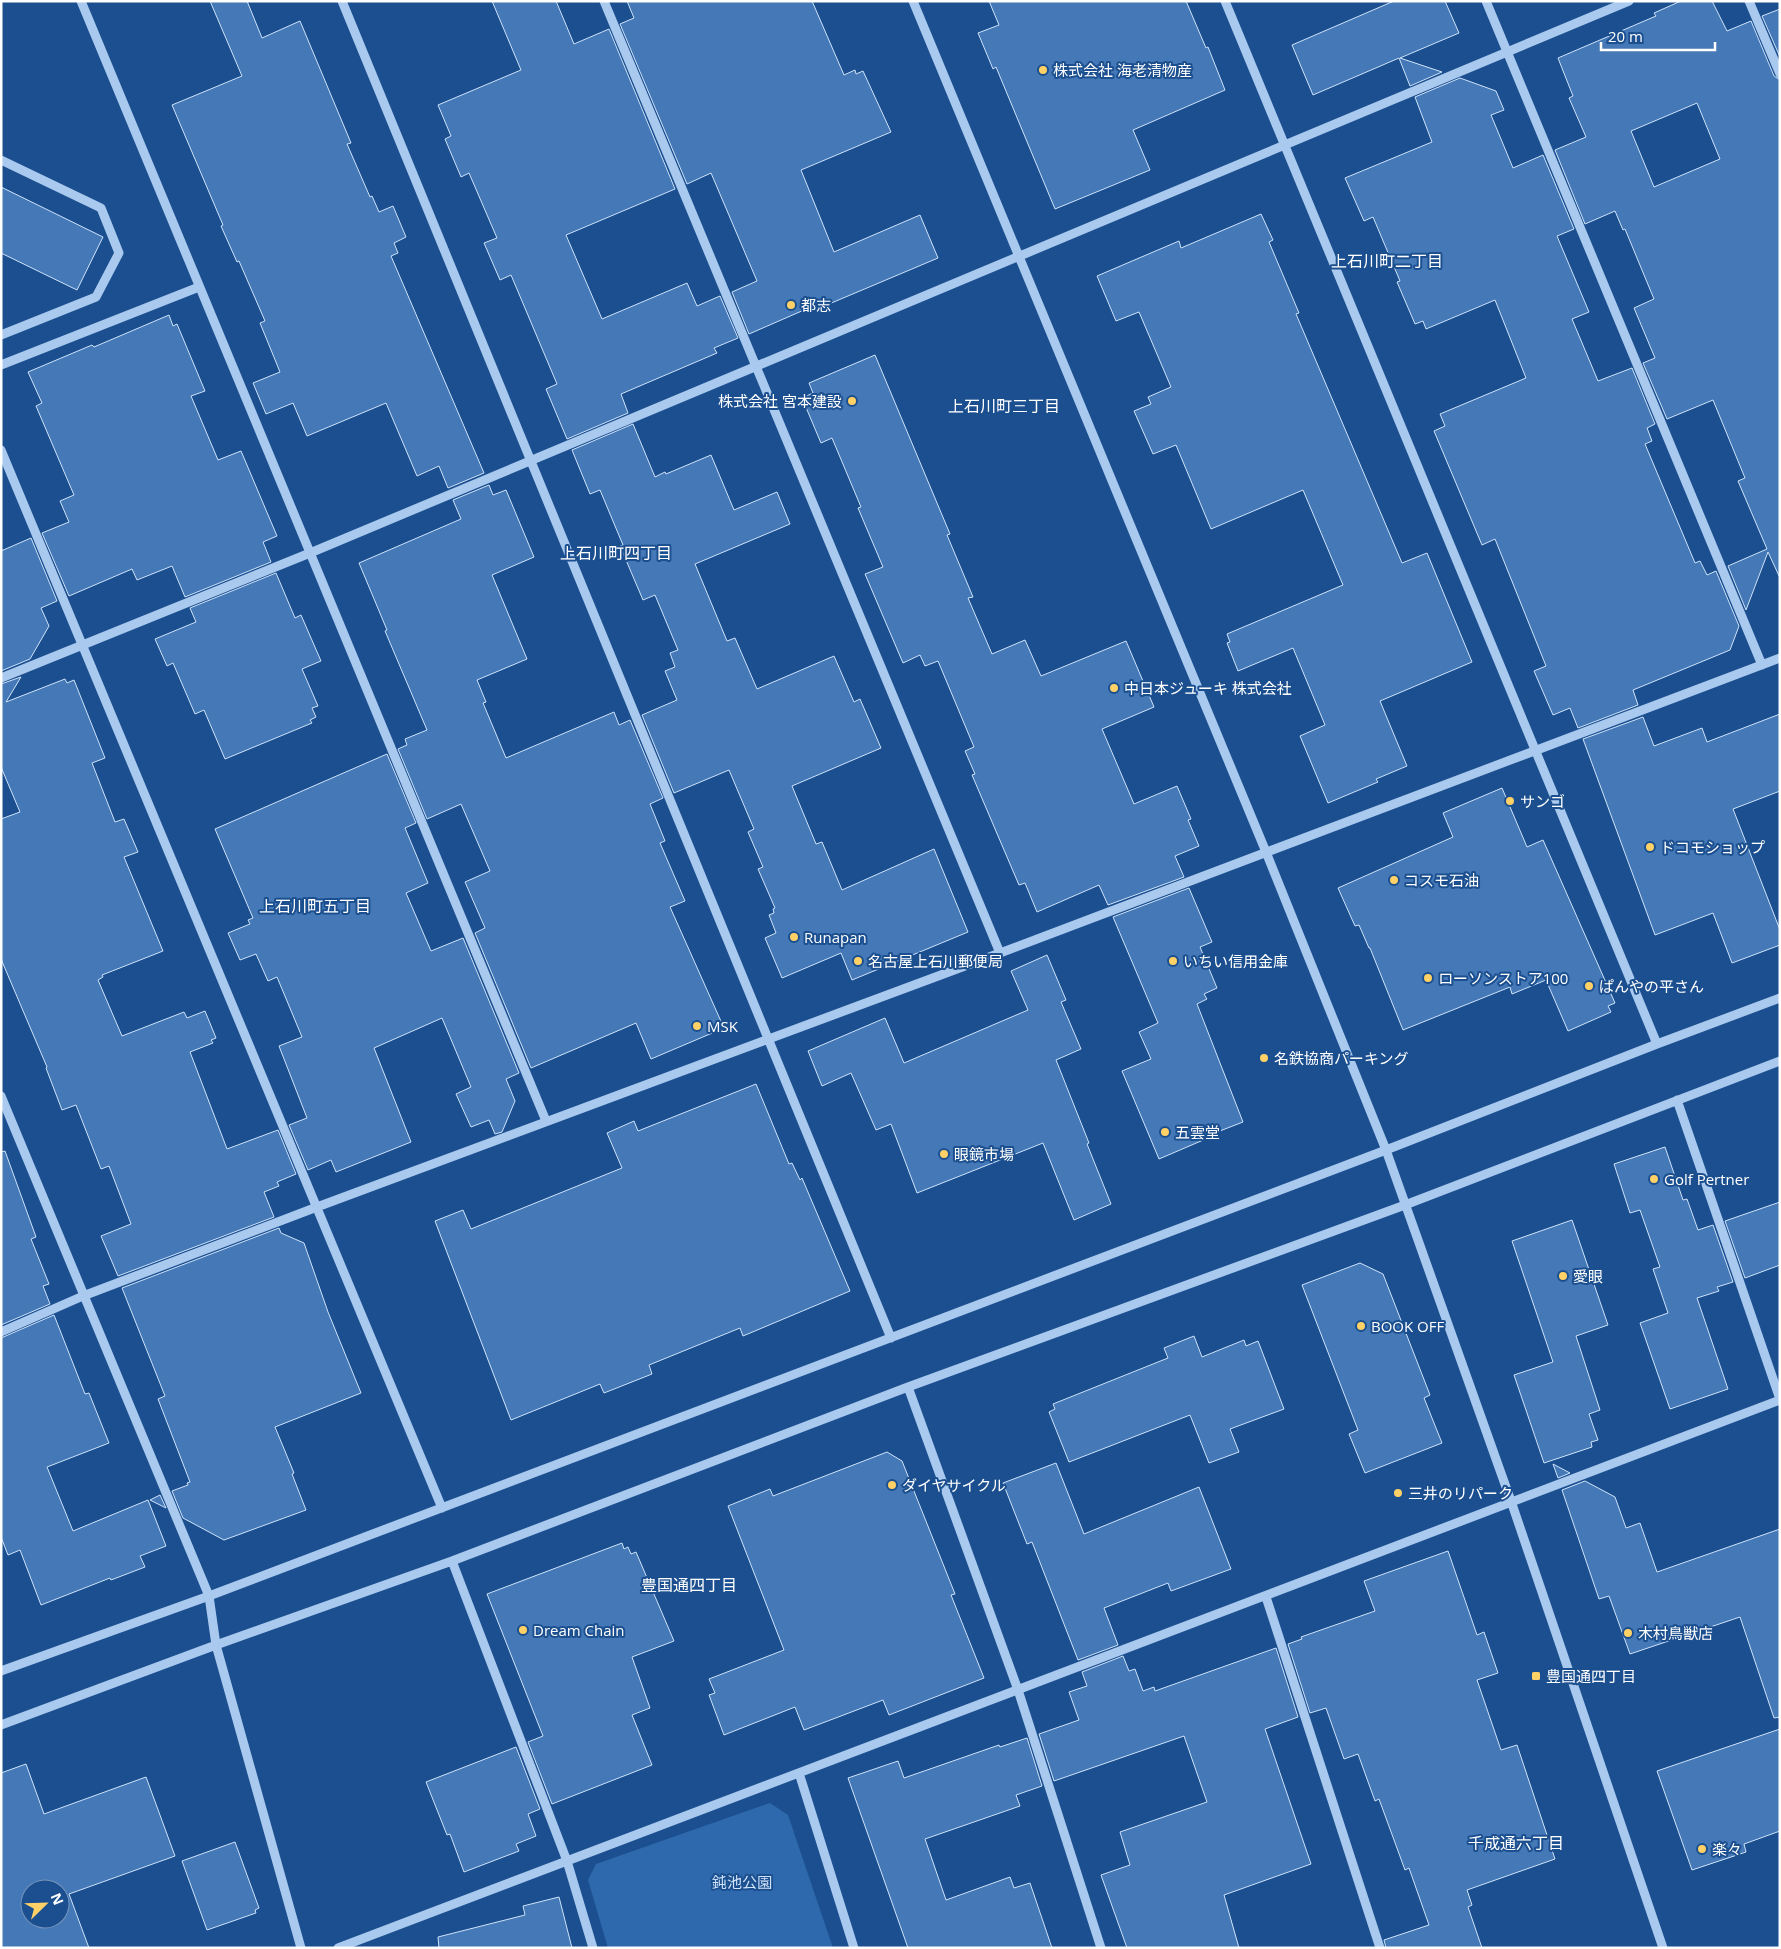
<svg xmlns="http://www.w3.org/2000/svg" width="1781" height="1949" font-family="'Open Sans','Noto Sans JP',sans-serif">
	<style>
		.green { fill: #2e69ad }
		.building { fill: #4478b7; stroke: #cfe3fa; fill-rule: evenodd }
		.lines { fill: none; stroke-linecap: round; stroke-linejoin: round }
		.minor { stroke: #a9c9ee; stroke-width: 9 }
		.poi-dot { fill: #ffd166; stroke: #1b4f8f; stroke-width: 2 }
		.labels { text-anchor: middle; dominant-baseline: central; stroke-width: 4; stroke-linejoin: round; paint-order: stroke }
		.poi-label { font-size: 15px; fill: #fff; stroke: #1b4f8f; text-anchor: start }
		.park-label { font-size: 15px; fill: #cfe3fa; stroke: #1b4f8f }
		.neighbourhood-label { font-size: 16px; fill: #fff; stroke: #1b4f8f }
	</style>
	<rect width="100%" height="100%" fill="#1b4f8f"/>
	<path class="green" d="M770,1803L788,1815L833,1948H608L588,1880L596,1864Z"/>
	<path class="building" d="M210,1H247L262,38L300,21L351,143L347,144L370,197L372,196L379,212L393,206L406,237L394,243L398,253L391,256L484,473L448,488L439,466L417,476L386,403L307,436L293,403L266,414L253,383L280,372L260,323L265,321L239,261L237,262L221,226L223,225L172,105L242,76Z
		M492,1H556L574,44L609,29L675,189L566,235L602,319L687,283L697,306L720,296L738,338L714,348L717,353L621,394L628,413L567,439L546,389L557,384L511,275L500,280L484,243L497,238L469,173L461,177L445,139L451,136L438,105L521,70Z
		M627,1H812L844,75L855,70L856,74L863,71L891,132L801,170L834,252L920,215L938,258L829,304L827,300L749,334L732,292L757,281L711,173L687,184L620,24L634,18Z
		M989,1H1186L1206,48L1208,47L1225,90L1133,130L1150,170L1055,209L996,67L993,69L978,33L999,25Z
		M1394,1H1445L1459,33L1400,58L1442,72L1410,86L1399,58L1313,95L1292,45Z
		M1681,1H1712L1727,31L1751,21L1774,76L1780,80V578L1768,552L1746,610L1728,566L1767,549L1738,481L1745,478L1713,400L1667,419L1643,363L1655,358L1634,308L1654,299L1625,229L1623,230L1615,211L1585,224L1555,150L1586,137L1569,98L1573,96L1558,58L1656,16L1654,13ZM1697,103L1720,159L1654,187L1631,131Z
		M1780,9V57L1762,16Z
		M1460,78L1496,91L1504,110L1491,115L1513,168L1543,155L1574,229L1557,236L1589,312L1572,319L1598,381L1632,368L1655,424L1647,428L1652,441L1645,444L1695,563L1700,561L1707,575L1716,571L1739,626L1730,650L1633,690L1638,705L1578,728L1570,708L1553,715L1534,671L1546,666L1495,539L1482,545L1434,431L1445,426L1440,414L1526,378L1495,300L1426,329L1423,321L1415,324L1397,282L1400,281L1373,217L1364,221L1345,178L1432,142L1415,97Z
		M1,187L103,237L77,290L1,253Z
		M1261,214L1273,240L1269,242L1299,313L1296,314L1402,563L1427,553L1472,662L1380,701L1407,766L1376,779L1378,782L1328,803L1300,736L1325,725L1293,648L1238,671L1227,643L1230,642L1227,634L1343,585L1303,490L1211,529L1176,445L1153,454L1134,411L1151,404L1148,397L1171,387L1139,312L1116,321L1097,276L1179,241L1181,248Z
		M169,315L173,326L177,324L205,391L191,396L218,460L241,451L277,536L263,542L271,562L185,597L172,566L137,580L132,569L69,596L42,533L69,522L60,501L74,495L36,406L42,403L28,372L92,345L94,347Z
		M875,355L950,534L947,535L973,597L968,598L992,654L1025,640L1041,676L1126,641L1154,707L1102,729L1134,804L1177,786L1191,819L1188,820L1199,846L1175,856L1184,877L1108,905L1099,885L1037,912L1025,883L1019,885L972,775L975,774L965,751L974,747L938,661L925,666L920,655L903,663L865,574L883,567L858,508L861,507L832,438L821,443L802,398L813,393L809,383Z
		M633,424L655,477L665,472L666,474L711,455L734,510L777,492L790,524L695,564L727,641L735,638L757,689L834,656L854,702L860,699L881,748L792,786L816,844L822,842L842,890L934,849L968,932L852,980L841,953L782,978L765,938L776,933L769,915L774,913L773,909L775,908L758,869L763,867L748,832L754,829L729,770L674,793L642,715L677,700L665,671L675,667L670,653L678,650L655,595L643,600L620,546L623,545L600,490L590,494L572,450Z
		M489,485L493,495L506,490L534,557L492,575L527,659L477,680L486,702L483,703L506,758L614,712L619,725L630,720L663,798L650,804L665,841L660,843L685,901L670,907L724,1028L651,1059L636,1023L531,1068L475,933L485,928L465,882L490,871L461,804L427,819L398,749L407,745L405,739L427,730L385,631L387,630L359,563L461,519L453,500Z
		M31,538L57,601L41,608L49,626L30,659L1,671V551Z
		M276,573L295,618L301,615L321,661L302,669L318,706L312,708L316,717L310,720L312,723L225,759L204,710L195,714L173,663L167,666L155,639L196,622L190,608Z
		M21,677L6,702L65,679L67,683L74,680L105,758L92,763L115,822L124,819L138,852L124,857L163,951L102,975L103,977L98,980L122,1036L184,1012L187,1018L205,1011L216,1038L211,1040L213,1043L190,1052L227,1149L278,1130L296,1174L277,1182L279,1186L264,1192L274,1217L118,1276L101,1236L131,1224L109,1166L101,1169L76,1105L62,1110L46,1068L47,1067L1,959V819L20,812L1,767V684Z
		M1780,714V791L1733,809L1780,930V945L1732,963L1713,913L1655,935L1583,739L1643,717L1654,746L1702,728L1707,742Z
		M387,754L416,823L405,828L428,883L406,893L431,951L463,938L519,1073L506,1079L515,1101L502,1132L495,1134L489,1120L471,1127L456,1094L471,1087L442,1018L374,1048L411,1142L336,1172L331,1160L308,1170L289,1125L307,1118L279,1046L302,1037L277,977L268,981L256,954L240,960L228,933L250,924L248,920L253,918L215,829Z
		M1502,788L1527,847L1543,840L1615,1003L1608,1006L1611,1012L1568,1031L1546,980L1512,994L1510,987L1403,1030L1370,948H1369L1359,925L1355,926L1338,888L1453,837L1443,813Z
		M1189,888L1212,942L1200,947L1217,988L1204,994L1207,999L1197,1004L1243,1122L1207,1136L1208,1138L1159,1159L1122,1071L1151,1059L1139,1032L1158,1023L1113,917Z
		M1047,955L1066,1000L1061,1002L1081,1049L1056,1060L1089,1143L1087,1144L1111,1204L1074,1220L1043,1143L917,1193L891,1124L876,1130L851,1073L822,1086L808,1051L885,1018L904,1063L1028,1010L1011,971Z
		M756,1084L789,1164L792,1163L800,1180L802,1178L850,1291L743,1336L740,1328L649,1365L652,1374L604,1393L600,1384L511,1420L435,1221L463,1210L471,1229L622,1168L607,1133L634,1121L638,1131Z
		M1665,1147L1683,1200L1687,1199L1698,1230L1713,1225L1733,1282L1717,1287L1719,1291L1697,1298L1728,1389L1670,1409L1640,1323L1668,1313L1653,1269L1660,1267L1640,1210L1630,1213L1614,1164Z
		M5,1151L36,1237L31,1239L49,1284L43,1286L50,1304L1,1325V1152Z
		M1780,1202V1265L1745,1278L1725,1221Z
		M1572,1220L1608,1325L1576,1336L1600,1410L1589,1414L1598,1440L1591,1442L1592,1447L1544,1463L1514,1375L1553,1362L1512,1241Z
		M279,1228L281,1233L304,1243L328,1312L361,1393L275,1427L294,1473L292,1474L306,1510L224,1540L183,1518L172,1491L188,1485L187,1483L190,1482L158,1399L165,1396L122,1288Z
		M1360,1263L1383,1274L1430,1395L1424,1398L1442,1443L1365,1473L1349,1434L1358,1430L1302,1285Z
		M54,1315L85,1394L89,1393L109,1443L47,1467L73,1531L148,1500L166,1546L140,1556L145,1567L111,1580L110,1578L41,1605L20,1550L8,1555L1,1537V1338Z
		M1194,1336L1202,1357L1244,1340L1246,1346L1258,1341L1284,1409L1230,1429L1239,1452L1209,1463L1190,1415L1069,1462L1049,1412L1055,1409L1053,1404L1168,1358L1164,1348Z
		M887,1452L902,1461L955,1594L951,1595L984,1678L889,1715L883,1700L804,1730L795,1707L724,1735L709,1695L715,1693L709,1679L784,1650L728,1506L770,1489L773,1496Z
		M1056,1463L1084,1534L1199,1487L1231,1569L1171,1591L1168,1583L1104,1608L1118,1645L1078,1660L1032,1542L1027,1544L1003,1483Z
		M1553,1464L1570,1473L1558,1478Z
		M1585,1481L1615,1497L1626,1528L1640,1523L1657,1572L1780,1529V1717L1774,1718L1740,1617L1630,1654L1609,1596L1599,1599L1562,1490Z
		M160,1495L166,1508L150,1500Z
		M622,1543L624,1549L628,1547L631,1554L636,1552L674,1641L632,1657L650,1708L632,1715L652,1765L552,1804L528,1742L543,1736L487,1594Z
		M1448,1551L1477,1635L1484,1632L1498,1673L1477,1680L1501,1750L1517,1745L1555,1859L1467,1890L1472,1905L1468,1907L1482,1948H1386L1384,1940L1429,1925L1409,1868L1405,1870L1379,1799L1375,1801L1358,1754L1344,1759L1326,1708L1310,1713L1288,1644L1302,1639L1301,1637L1375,1611L1364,1581Z
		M1276,1648L1298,1717L1265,1729L1311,1864L1224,1895L1239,1948H1127L1101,1875L1130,1865L1120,1832L1207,1802L1184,1736L1054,1781L1039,1734L1079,1720L1069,1692L1087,1686L1082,1672L1123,1656L1129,1671L1135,1669L1143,1691L1154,1687L1155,1691Z
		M1780,1729V1831L1744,1844L1746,1852L1692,1870L1657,1771Z
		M1027,1738L1042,1786L1016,1795L1020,1806L925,1839L946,1900L1010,1877L1014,1888L1030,1883L1052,1948H908L848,1778L898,1761L904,1778L999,1745L1000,1747Z
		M516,1747L540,1809L528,1814L536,1836L516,1844L519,1851L464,1872L450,1834L447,1835L426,1782Z
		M26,1764L44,1814L146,1777L175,1856L69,1894L89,1948H1V1773ZM30,1889H60V1919H30Z
		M235,1842L259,1908L255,1910L256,1913L207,1930L182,1861Z
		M559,1897L572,1948H439L438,1937L525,1915L523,1906Z"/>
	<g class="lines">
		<path class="minor" d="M81,1L546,1121
			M342,1L891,1338
			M604,1L1000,953
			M913,1L1266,852L1386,1150L1512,1504L1663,1948
			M1225,1L1657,1044
			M1486,1L1762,665
			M1749,1L1780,74
			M1,160L101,208L119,253L96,297L1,335
			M1,365L199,287
			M1,450L442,1508
			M1,678L310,553L1629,1
			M1,1096L209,1596L216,1645L301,1948
			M1677,1100L1780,1399
			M1,1332L83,1296L317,1207L1000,953L1780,658
			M908,1387L1018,1690L1101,1948
			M452,1561L567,1861L593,1948
			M1266,1597L1380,1948
			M1,1671L209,1596L1386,1150L1657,1044L1780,998
			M1,1725L216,1645L452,1561L908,1387L1405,1205L1780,1061
			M799,1773L854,1948
			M338,1948L1780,1400"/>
	</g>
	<g class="poi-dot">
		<circle cx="1043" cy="70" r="5"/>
		<circle cx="791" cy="305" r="5"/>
		<circle cx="852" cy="401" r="5"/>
		<circle cx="1114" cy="688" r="5"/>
		<circle cx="1510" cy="801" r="5"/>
		<circle cx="1650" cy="847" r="5"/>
		<circle cx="1394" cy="880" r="5"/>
		<circle cx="794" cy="937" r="5"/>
		<circle cx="858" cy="961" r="5"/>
		<circle cx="1173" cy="961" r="5"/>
		<circle cx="1428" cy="978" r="5"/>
		<circle cx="1589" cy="986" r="5"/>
		<circle cx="697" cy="1026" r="5"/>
		<circle cx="1264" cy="1058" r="5"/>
		<circle cx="1165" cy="1132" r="5"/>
		<circle cx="944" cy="1154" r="5"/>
		<circle cx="1654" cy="1179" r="5"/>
		<circle cx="1563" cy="1276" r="5"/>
		<circle cx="1361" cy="1326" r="5"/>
		<circle cx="892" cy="1485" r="5"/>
		<circle cx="1398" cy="1493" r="5"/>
		<circle cx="523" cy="1630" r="5"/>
		<circle cx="1628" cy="1633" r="5"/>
		<rect x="1531" y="1671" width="10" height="10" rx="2.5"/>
		<circle cx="1702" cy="1849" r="5"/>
	</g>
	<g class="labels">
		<g class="poi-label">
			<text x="1053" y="70">株式会社 海老清物産</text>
			<text x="801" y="305">都志</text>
			<text x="842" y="401" text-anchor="end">株式会社 宮本建設</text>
			<text x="1124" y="688">中日本ジューキ 株式会社</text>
			<text x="1520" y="801">サンゴ</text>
			<text x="1660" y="847">ドコモショップ</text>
			<text x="1404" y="880">コスモ石油</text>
			<text x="804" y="937">Runapan</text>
			<text x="868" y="961">名古屋上石川郵便局</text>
			<text x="1183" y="961">いちい信用金庫</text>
			<text x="1438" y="978">ローソンストア100</text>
			<text x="1599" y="986">ぱんやの平さん</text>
			<text x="707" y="1026">MSK</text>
			<text x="1274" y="1058">名鉄協商パーキング</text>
			<text x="1175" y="1132">五雲堂</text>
			<text x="954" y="1154">眼鏡市場</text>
			<text x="1664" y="1179">Golf Pertner</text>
			<text x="1573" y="1276">愛眼</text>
			<text x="1371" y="1326">BOOK OFF</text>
			<text x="902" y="1485">ダイヤサイクル</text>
			<text x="1408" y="1493">三井のリパーク</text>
			<text x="533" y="1630">Dream Chain</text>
			<text x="1638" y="1633">木村鳥獣店</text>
			<text x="1546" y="1676">豊国通四丁目</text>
			<text x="1712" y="1849">楽々</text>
		</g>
		<g class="park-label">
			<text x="742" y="1882">鈍池公園</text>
		</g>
		<g class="neighbourhood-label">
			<text x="1387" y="261">上石川町二丁目</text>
			<text x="1004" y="406">上石川町三丁目</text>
			<text x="616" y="553">上石川町四丁目</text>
			<text x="315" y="906">上石川町五丁目</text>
			<text x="689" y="1585">豊国通四丁目</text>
			<text x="1516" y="1843">千成通六丁目</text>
		</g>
	</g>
	<rect width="1781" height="1949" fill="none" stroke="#ffffff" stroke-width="5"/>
	<g transform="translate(45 1904) rotate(67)"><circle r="24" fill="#1b4f8f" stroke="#7695bc"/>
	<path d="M0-4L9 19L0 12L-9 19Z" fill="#ffd166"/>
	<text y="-8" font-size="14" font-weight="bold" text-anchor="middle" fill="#ffffff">N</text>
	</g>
	<path d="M1601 42v8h114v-8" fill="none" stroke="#ffffff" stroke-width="2.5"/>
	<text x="1608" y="42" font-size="15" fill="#ffffff" stroke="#1b4f8f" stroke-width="4" paint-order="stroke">20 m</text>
</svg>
